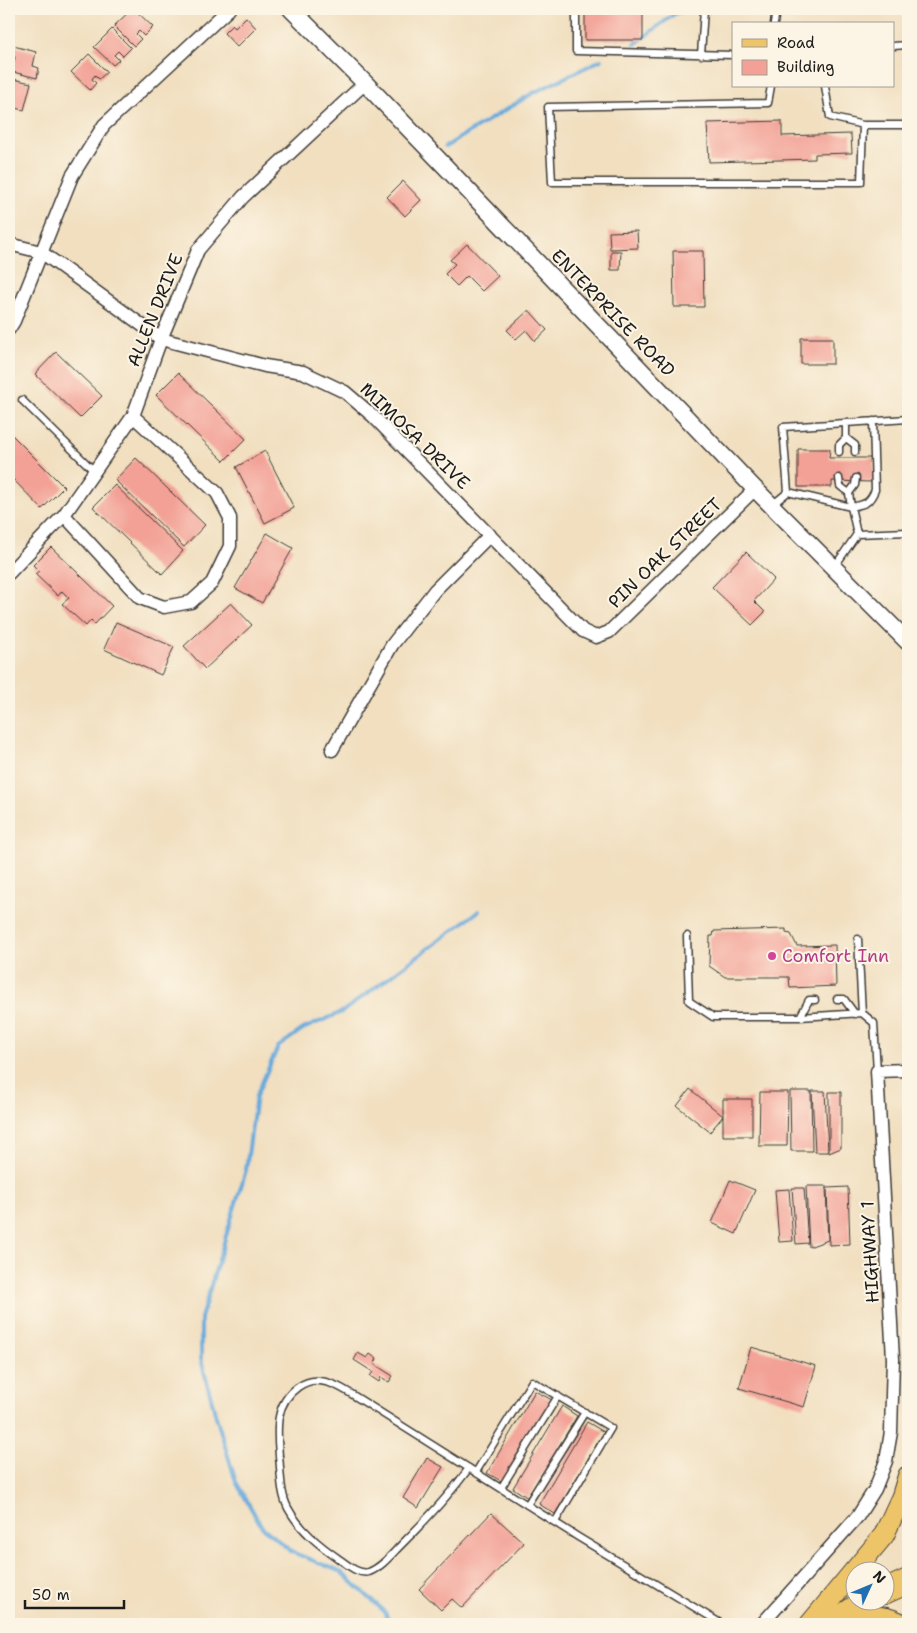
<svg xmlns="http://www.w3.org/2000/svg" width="917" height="1633" font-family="'Shantell Sans',sans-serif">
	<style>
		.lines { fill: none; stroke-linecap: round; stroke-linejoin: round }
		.stream { stroke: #68aadc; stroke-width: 4 }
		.building { fill: #f3a196 }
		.service-casing { stroke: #3c3935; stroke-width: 9 }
		.minor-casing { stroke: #3c3935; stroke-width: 15 }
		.tertiary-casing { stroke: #3c3935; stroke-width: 19 }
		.primary-casing { stroke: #3c3935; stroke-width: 22 }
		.motorway-casing { stroke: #3c3935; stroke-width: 26 }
		.service { stroke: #fff; stroke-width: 6 }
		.minor { stroke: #fff; stroke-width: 12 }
		.tertiary { stroke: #fff; stroke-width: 16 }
		.primary { stroke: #eec469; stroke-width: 20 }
		.motorway { stroke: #eec469; stroke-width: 24 }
		.hotel-dot { fill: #d1479c; stroke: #fcf5e5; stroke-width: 2 }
		.labels { text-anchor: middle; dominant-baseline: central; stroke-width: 4; stroke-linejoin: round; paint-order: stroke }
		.street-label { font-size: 18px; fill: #1c1c1c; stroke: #fcf5e5 }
		.hotel-label { font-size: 18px; fill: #b23c85; stroke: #fcf5e5; text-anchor: start }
	</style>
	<rect width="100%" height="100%" fill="#fcf5e5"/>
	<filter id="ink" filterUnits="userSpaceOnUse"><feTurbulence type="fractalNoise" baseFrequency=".02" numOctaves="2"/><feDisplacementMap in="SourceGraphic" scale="10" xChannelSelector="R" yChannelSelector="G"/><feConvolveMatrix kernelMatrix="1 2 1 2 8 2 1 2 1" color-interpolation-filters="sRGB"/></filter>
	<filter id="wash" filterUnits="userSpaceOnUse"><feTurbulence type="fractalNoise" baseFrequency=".0096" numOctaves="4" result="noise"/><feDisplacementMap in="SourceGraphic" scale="20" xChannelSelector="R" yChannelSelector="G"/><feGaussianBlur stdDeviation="1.12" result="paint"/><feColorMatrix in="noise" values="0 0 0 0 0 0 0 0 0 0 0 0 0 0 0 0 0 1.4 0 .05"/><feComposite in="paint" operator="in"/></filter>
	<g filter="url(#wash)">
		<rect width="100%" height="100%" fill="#f1dfc0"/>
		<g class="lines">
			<path class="stream" d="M635,44L673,15L686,9
				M445,147L533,93L601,60
				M390,1624L385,1612L341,1572L292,1552L262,1527L236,1482L215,1413L201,1359V1318L246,1170L256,1096L278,1047L303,1029L342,1012L479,911"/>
		</g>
		<g id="blocks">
			<path class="building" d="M132,9H134L153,27L144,36L139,31L136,34L141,39L134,46L114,26Z
				M585,9H643V40H585Z
				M246,17L256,28L237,47L224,33L232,25L235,28Z
				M112,29L131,48L123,56L118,51L114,55L119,60L113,65L94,47Z
				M10,45L36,52L33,66L39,68L37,78L9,71L10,60L14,61L15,57L9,55Z
				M89,54L107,72L99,79L95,75L92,79L96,83L90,90L71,72Z
				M9,78L31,83L24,110L9,107Z
				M782,121V136L851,134L852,153L815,154V159L709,162L707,123Z
				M403,181L421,200L405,216L387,197Z
				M637,231L638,248L610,249L609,232Z
				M467,244L498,276L482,291L467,276L457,286L445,274L455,264L450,260Z
				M611,251H621L620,270H611Z
				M673,251H703L704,307H674Z
				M529,310L547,330L535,341L526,330L516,339L507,330Z
				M801,338H833V364H801Z
				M56,352L102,396L80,418L35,374Z
				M178,373L246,439L224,461L156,395Z
				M9,432L64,487L42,509L9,475Z
				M798,449H830L829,458H874L873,482L832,481V487H798Z
				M265,451L294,508L265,523L236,467Z
				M136,458L205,525L184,547L115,480Z
				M115,485L183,551L162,574L93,507Z
				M267,533L293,548L262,603L235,588Z
				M51,547L112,606L95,624L91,620L86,626L62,604L69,598L62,591L58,596L35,574L39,571L33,565Z
				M746,552L774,579L754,601L765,612L752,625L712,587Z
				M231,603L252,625L205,669L184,646Z
				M116,622L174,647L161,675L104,649Z
				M786,929V933L791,934L797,946L835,945L836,986L790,988L789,977H725L709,966L710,936H713L714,931Z
				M690,1089L723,1116L710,1132L677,1106Z
				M790,1091H811L812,1151H791Z
				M812,1091H825L828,1152H815Z
				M760,1092H788L787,1146H759Z
				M829,1092H841V1148L829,1153Z
				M723,1099H752V1136H723Z
				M730,1180L755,1190L736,1234L712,1223Z
				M806,1186H826L828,1240L809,1247Z
				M848,1187L850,1244L829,1245L827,1188Z
				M792,1188H804L808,1243L796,1244Z
				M789,1189L793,1241L779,1242L775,1190Z
				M751,1347L816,1366L804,1407L739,1388Z
				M358,1353L367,1358L370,1354L377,1359L374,1364L393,1376L389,1382L381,1377L379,1382L370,1376L373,1372L354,1360Z
				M535,1391L552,1400L503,1482L487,1473Z
				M562,1406L577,1416L528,1498L513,1488Z
				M587,1422L604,1432L555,1514L539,1504Z
				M427,1458L443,1467L418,1508L403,1498Z
				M491,1513L524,1543L462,1608L452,1599L441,1610L419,1589Z"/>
		</g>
	</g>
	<g filter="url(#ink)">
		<use href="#blocks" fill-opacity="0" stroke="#3c3935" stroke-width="1"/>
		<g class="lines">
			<defs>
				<path id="service" d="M576,9V51L733,55
					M774,24L776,9
					M893,46L908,45
					M701,55L704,9
					M771,86L768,103L548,107L552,182H861L863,125H908
					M825,86L830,117L863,125
					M22,400L94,471
					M846,438L855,445V452
					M839,452V445L846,438V423
					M839,478L840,486L849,493L851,507C865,504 869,504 875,490L873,421
					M788,492L851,507L857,534L835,566
					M849,493L855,485L856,478
					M772,505L788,492L783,427L908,419
					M857,534L908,532
					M687,936L689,1001L713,1017H800L862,1013
					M858,939L862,1013L874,1023L877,1071
					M837,999H844L855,1014
					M800,1017L809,1000H815
					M469,1468C449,1496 425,1521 401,1545C392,1554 382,1567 369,1572C358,1575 347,1564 339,1559C319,1545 300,1530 288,1508C280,1493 281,1473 279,1456C277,1430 274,1404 298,1387C304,1383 312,1380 319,1381C334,1382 348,1392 361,1400L578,1537L722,1624
					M476,1472L532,1381L611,1428L555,1522
					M501,1488L558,1396
					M527,1505L585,1412"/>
				<path id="minor" d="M9,244L41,252L161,339L265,366L303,372L345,392L373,416L583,631L596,637L609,632L755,489
					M9,329L14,321L72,176L104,125L229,9
					M64,515L140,598L164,607L191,602L212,583L230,546V518L217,493L133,416
					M9,573L64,515L133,416L161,339L198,250L243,197L365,83
					M332,750L392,645L435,590L490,535
					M762,1624L858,1516L875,1489L886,1461L891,1432L893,1359L877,1071L908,1070"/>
				<path id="tertiary" d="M291,9L365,83L755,489L908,642"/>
				<path id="primary" d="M855,1570L884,1535L902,1496L908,1476
					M810,1624L854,1571"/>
				<path id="motorway" d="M884,1592L908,1581
					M836,1623L842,1617L867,1600
					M849,1624C865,1617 881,1616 898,1624"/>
			</defs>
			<use href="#service" class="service-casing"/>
			<use href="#minor" class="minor-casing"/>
			<use href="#tertiary" class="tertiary-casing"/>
			<use href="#primary" class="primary-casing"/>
			<use href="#motorway" class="motorway-casing"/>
			<use href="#service" class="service"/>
			<use href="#minor" class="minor"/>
			<use href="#tertiary" class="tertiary"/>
			<use href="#primary" class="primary"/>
			<use href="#motorway" class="motorway"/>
		</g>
	</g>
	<circle class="hotel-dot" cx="772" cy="956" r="5"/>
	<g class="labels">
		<g class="street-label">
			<text transform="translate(155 310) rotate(-68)">ALLEN DRIVE</text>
			<text transform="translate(613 313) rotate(46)">ENTERPRISE ROAD</text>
			<text transform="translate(415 436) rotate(44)">MIMOSA DRIVE</text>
			<text transform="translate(665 553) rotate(-44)">PIN OAK STREET</text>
			<text transform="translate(870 1252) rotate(-93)">HIGHWAY 1</text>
		</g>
		<g class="hotel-label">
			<text x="782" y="956">Comfort Inn</text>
		</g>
	</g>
	<rect width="917" height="1633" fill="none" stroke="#fcf5e5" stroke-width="30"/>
	<rect x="732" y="22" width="162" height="65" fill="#fcf5e5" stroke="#a29e95"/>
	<rect x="742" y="39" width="25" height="8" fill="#eec469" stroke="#a29e95"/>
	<text x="777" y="48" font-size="15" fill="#1c1c1c">Road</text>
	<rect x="742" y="60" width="25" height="15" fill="#f3a196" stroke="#a29e95"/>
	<text x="777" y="72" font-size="15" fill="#1c1c1c">Building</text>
	<g transform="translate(870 1586) rotate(46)"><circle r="24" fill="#fcf5e5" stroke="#a29e95"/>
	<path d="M0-4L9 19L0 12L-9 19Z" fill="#1f6fb2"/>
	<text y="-8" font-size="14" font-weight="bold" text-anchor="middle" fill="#1c1c1c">N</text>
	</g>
	<path d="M25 1600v8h99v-8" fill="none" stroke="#1c1c1c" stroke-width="2.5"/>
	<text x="32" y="1600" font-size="15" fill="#1c1c1c" stroke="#fcf5e5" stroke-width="4" paint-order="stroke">50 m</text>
</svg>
